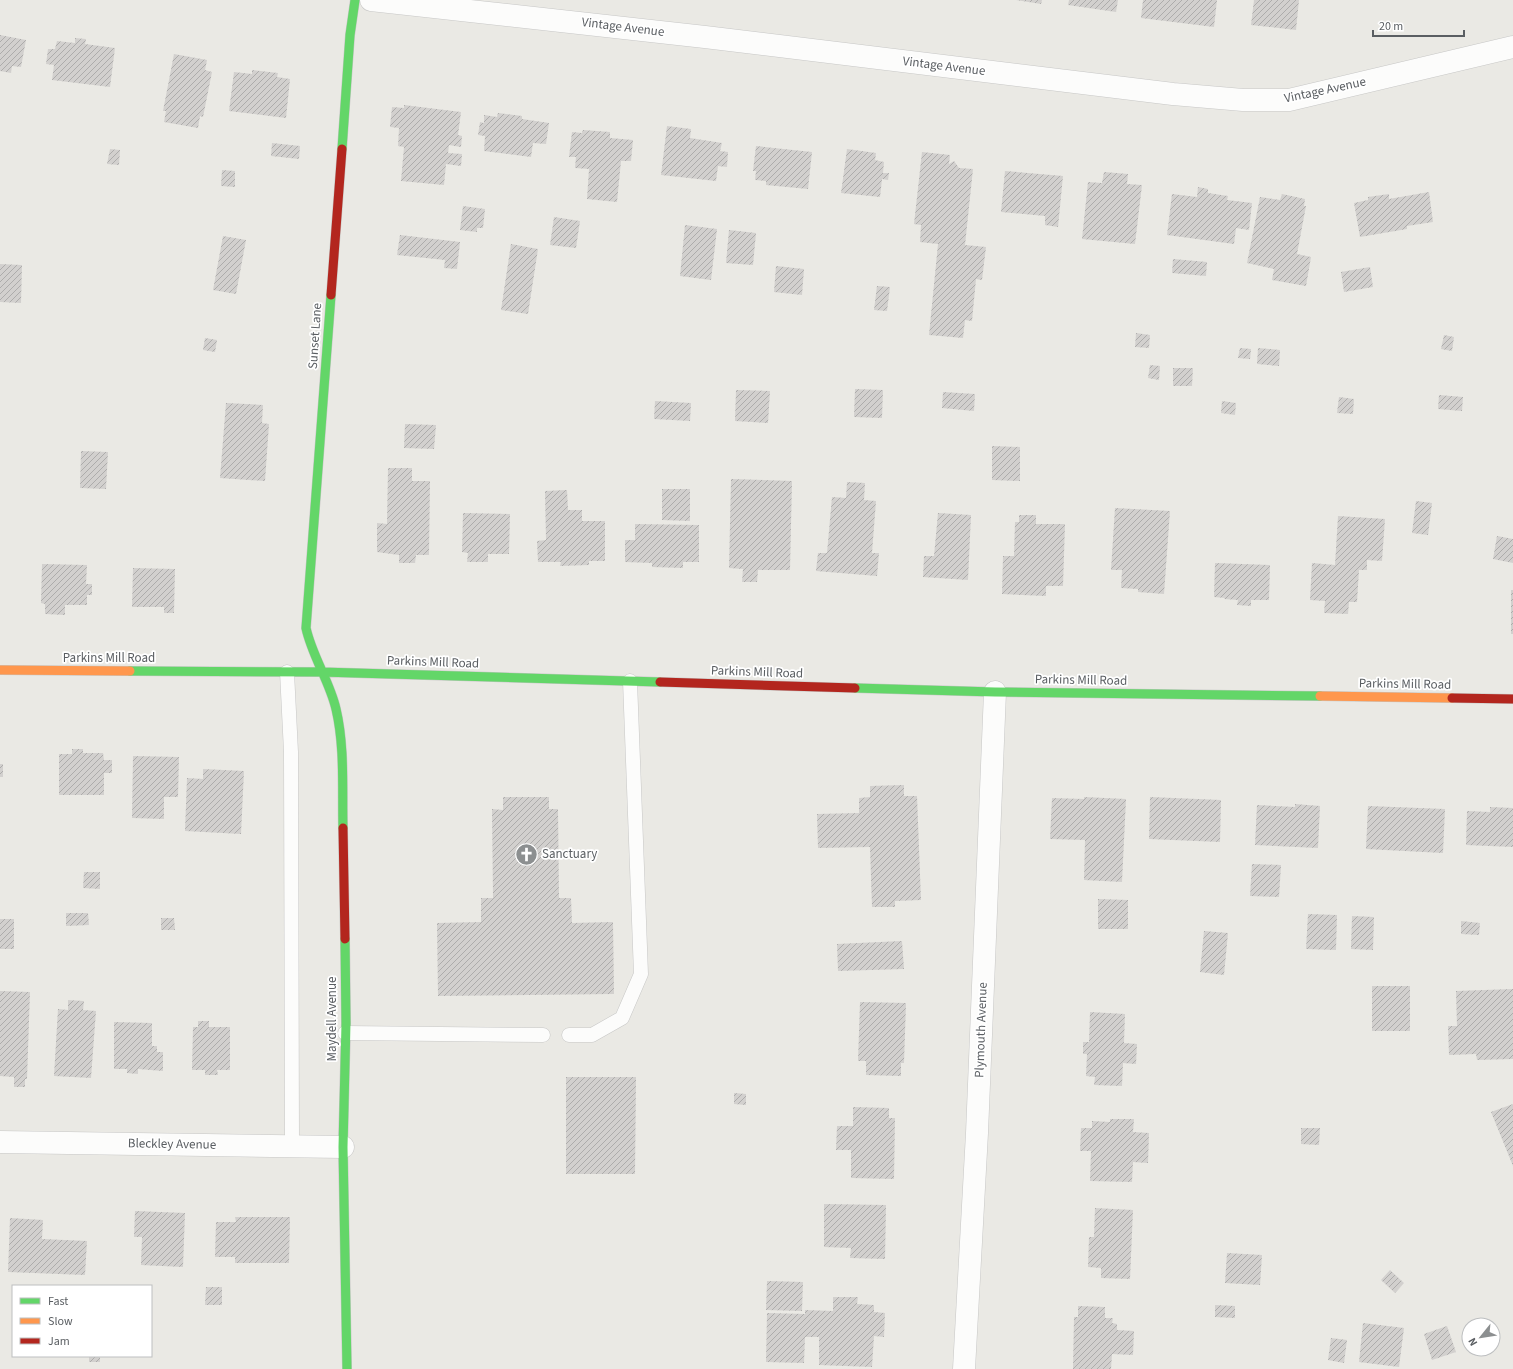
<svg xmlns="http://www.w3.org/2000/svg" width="1513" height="1369" font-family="'Source Sans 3',sans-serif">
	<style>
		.building { fill: url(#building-hatch) }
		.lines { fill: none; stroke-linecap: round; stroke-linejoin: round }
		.lane-casing { stroke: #c7c7c6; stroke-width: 15 }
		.street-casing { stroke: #c7c7c6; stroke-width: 23 }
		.fast-casing { stroke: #c5c6c4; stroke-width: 10 }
		.slow-casing { stroke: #c5c6c4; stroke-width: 10 }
		.jam-casing { stroke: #c5c6c4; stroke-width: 10 }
		.lane { stroke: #fcfcfb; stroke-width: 14 }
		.street { stroke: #fcfcfb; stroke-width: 22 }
		.fast { stroke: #63d668; stroke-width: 9 }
		.slow { stroke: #ff974d; stroke-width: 9 }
		.jam { stroke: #b3261e; stroke-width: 9 }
		.labels { text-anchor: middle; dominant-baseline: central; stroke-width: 3.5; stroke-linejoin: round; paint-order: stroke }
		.street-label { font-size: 13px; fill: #5a5e62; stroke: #fff }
		.poi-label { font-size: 13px; fill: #5a5e62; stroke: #fff; text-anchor: start }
	</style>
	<defs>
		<pattern id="building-hatch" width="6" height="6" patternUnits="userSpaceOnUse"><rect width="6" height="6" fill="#d2d0ce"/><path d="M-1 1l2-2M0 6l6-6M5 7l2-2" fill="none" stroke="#adacab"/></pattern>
	</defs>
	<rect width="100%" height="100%" fill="#eae9e4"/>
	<path class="building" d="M1016,0H1042L1041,4Z
		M1069,0H1118L1116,12L1068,5Z
		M1143,0H1217L1214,27L1141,18Z
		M1254,0H1299L1296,30L1251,25Z
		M0,35L26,40L21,67L12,66L11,73L0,71Z
		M75,38L86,39L85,44L115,48L110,87L52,80L54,65L46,64L48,49H55L57,41L75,43Z
		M174,54L207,60L205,70L212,72L203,117L200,116L198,128L164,122L166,111H163Z
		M252,70L278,73L277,77L290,79L286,118L229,111L234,72L252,74Z
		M404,105L461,112L458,135L462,136L461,147L449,145L448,153L462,154L461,166L446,164L444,185L401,181L404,147L398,146L399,128L390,127L392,107L404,108Z
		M498,113L522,116V119L549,123L546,144L533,143L531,157L484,151L485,136L478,135L480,122L484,123V115L497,117Z
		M667,126L691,129L690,138L722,143L720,151L728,152L727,167L718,166L716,181L661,175Z
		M583,130L610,132V138L633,140L631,161H621L617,202L587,199L589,169L575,168L576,157H569L572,132L582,133Z
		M272,143L300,146L299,159L271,156Z
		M756,146L812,152L808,189L766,185V181L755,180L756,171H753Z
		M110,149L120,150L119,165L107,164Z
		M847,149L876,153L875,160L884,162L883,173H889L888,180L882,179L880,197L841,193Z
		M922,152L950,155L949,164L954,161L959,168L973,169L965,245L986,247L982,280L976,279L972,321L965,320L963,338L929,335L938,244L920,242L921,225L914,224Z
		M222,170L235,171V187L221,186Z
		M1005,171L1063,176L1058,227L1045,225V216L1001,212Z
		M1104,172L1128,174L1127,184L1142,185L1135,244L1082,239L1088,182L1102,183Z
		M1198,187L1208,189V193L1228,196L1227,200L1252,203L1249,230L1236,228L1234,244L1167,235L1172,194L1197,197Z
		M1429,192L1433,222L1407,226V229L1360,237L1354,203L1368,200V197L1389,194V199Z
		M1282,194L1305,199L1304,206H1306L1297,254L1311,257L1306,286L1272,280L1274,269L1247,263L1260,197L1280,200Z
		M463,206L485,209L483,228H477V232L460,230Z
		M554,217L580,221L576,248L550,245Z
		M685,225L717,229L711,280L680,276Z
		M729,230L756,233L753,265L726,263Z
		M400,235L460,242L457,269L444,268L445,260L397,255Z
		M223,236L246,240L236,294L213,290Z
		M511,244L538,249L528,314L501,310Z
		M1173,259L1207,262L1206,276L1172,273Z
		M0,264L22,265L21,303L0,302Z
		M776,266L804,269L802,295L774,292Z
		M1370,267L1373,287L1344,292L1341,272Z
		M877,286L890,287L887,311L874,310Z
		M1136,333L1150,335L1149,348L1135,347Z
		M1444,335L1454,337L1452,351L1441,349Z
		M205,338L217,340L215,352L203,350Z
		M1240,348L1251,349L1250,359L1238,358Z
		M1258,348L1280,350L1279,366L1257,364Z
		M1150,365L1160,366L1159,380L1148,378Z
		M1173,368H1193L1192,386H1173Z
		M855,389L883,390L882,418L854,417Z
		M736,390L770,391L768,423L735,421Z
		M943,392L975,394L974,411L942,408Z
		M1439,395L1463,397L1462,411L1438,409Z
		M1339,397L1354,399L1353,414L1337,413Z
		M655,401L691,403L690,421L654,419Z
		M1222,401L1236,403L1235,415L1221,413Z
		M226,403L263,405L262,423L269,424L265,481L220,478Z
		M405,424L436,425L434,449L404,448Z
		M992,446L1020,447V481L992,480Z
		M81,451L108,452L106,489L80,488Z
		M388,468H412V481H430L429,555H416L415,563H399V555L377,552V523L387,524Z
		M731,479L792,481L790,570H758L757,582H742L743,569L729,568Z
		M847,482L865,483L864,500L876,501L872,553H879L877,576L816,571L818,553H827L832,497L846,498Z
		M662,489H690V521L662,520Z
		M567,490L568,510H582V521H605V561H589V565L560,566L561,562H538L537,541L546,540L545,491Z
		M1416,501L1432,503L1428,535L1412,533Z
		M1115,508L1170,511L1164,594L1138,592V589L1121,588L1122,570H1111Z
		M463,513L510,514L509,554H488V562H467L468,553L462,552Z
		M938,513L971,515L968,580L923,577L924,556H934Z
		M1019,515H1036V524H1065L1063,586H1046V596L1002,594L1003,556H1014L1015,522H1019Z
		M1338,516L1385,519L1382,561L1367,560V570H1359L1357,602H1349L1348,614L1324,613L1325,601L1310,600L1312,563L1335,565Z
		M635,524L699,525V562H683V568L652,567V563L625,562V540H635Z
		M1497,536L1513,539V563L1493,559Z
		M1215,563L1270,565L1269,600H1251V606L1237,605L1238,600L1224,599L1225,598L1214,597Z
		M42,564L87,565L86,584H92V595H87V605H65V615L45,614V604L41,603Z
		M133,568L175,569L174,613H164V607H132Z
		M1511,590H1513V634H1511Z
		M72,749H83V753H103L104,760H112V773H104V795H59V754H72Z
		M133,756L179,757L178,797H164V819L132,818Z
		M0,764H3V777H0Z
		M203,769L244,771L241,834L185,831L187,778L203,779Z
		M904,785V796H917L921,900L895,901V907H872L870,847L818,848L817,814L859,813V798L870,797V786Z
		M503,797H549V809H558L559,898H571L572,923L613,922L614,994L438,996L437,923L481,922V898H493L492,809L503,810Z
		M1084,797L1126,799L1122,882L1084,880L1085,840L1050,839L1052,798L1084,799Z
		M1150,797L1221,800L1220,842L1149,839Z
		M1295,804L1320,806L1318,848L1255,845L1257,805L1295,807Z
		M1368,806L1445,809L1443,853L1366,849Z
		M1490,807L1513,808V847L1466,845L1467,811L1490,812Z
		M1252,864L1281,865L1279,897L1250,896Z
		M84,872H100V889L83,888Z
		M1098,899L1128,900V929H1098Z
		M66,913H88L89,925L66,926Z
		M1308,914L1337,915L1336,950L1306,949Z
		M1352,916L1374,917L1373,950L1351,949Z
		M161,918H174L175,930H161Z
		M0,919H14V949H0Z
		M1461,921L1480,923L1479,935L1461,934Z
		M1204,931L1228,933L1224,975L1200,972Z
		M902,941L904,969L838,971L837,944Z
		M1372,986H1410V1031H1372Z
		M1513,989V1059L1477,1060L1476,1054L1449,1055L1448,1026H1457L1456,991Z
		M0,991L30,992L27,1079H25V1087H14V1077L0,1076Z
		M68,1000L84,1001L83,1010L96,1011L91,1078L54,1076L58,1009L68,1010Z
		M860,1002L906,1003L904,1063H901V1076L866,1075V1061H858Z
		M1090,1012L1125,1014L1124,1043L1137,1044L1136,1064L1123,1063L1122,1086L1094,1085L1095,1077L1086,1076L1087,1054H1083V1042H1089Z
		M198,1021H209V1027H230V1070H217L218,1075H205V1070H192L193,1027H198Z
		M114,1022L152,1023V1046H157V1052H163V1071L138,1069V1074L127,1073V1069H114Z
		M566,1077H636L635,1174H566Z
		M734,1093L746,1094V1105L734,1104Z
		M1513,1104V1166L1491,1112Z
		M853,1107L889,1108V1118H895L894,1179L851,1178V1150H836L837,1126H853Z
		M1110,1119H1134L1133,1132L1149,1133L1148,1163L1133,1162L1132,1182L1090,1181L1091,1151H1080L1081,1128H1092V1121L1110,1122Z
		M1301,1128H1320L1319,1145L1301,1144Z
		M824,1204L886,1205L885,1259L850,1258L851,1248L824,1247Z
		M1095,1208L1133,1210L1130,1279L1101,1278V1268L1088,1267L1089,1237H1094Z
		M135,1211L185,1213L183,1267L141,1265L142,1237H134Z
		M235,1217H290L289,1263H235V1257H215L216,1222H236Z
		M10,1218L43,1220L42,1239L87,1241L85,1275L8,1272Z
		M1227,1253L1262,1255L1260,1285L1225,1283Z
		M1390,1270L1404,1283L1395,1293L1381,1280Z
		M767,1281L803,1282L802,1311L766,1310Z
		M206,1287H222V1305H205Z
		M833,1297H858L857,1304L874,1305V1312L885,1313L884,1337L874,1336L872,1367L819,1365V1337H805L804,1363L766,1362L767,1313L805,1314V1310L833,1311Z
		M1215,1305L1235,1306V1318L1215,1317Z
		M1078,1306L1105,1307V1318H1113L1112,1323L1117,1324V1330L1134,1331L1133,1355L1112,1354L1111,1369H1073L1074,1317H1078Z
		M1363,1323L1404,1328L1399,1367L1359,1362Z
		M1447,1326L1456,1352L1432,1360L1424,1334Z
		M1331,1338L1347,1340L1344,1363L1328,1360Z
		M89,1356H100V1362H89Z"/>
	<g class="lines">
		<defs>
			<path id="lane" d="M287,672L291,752L292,1146
				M345,1033L543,1035
				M569,1035H592L622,1018L641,974L630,681"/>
			<path id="street" d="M371,0L705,37L1173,94L1243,100H1289L1513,47
				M0,1142L343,1147
				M964,1369L977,1133L995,692"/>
			<path id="fast" d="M342,149L350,35L355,0
				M331,295L306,628C312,656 330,682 336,709C345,747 342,789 343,828
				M130,671L321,672L660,682
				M855,688L995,692L1320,696
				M345,939L346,1023L343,1147L347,1369"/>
			<path id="slow" d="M0,670L130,671
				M1320,696L1452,698"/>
			<path id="jam" d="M331,295L342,149
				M660,682L855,688
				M1452,698L1513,699
				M343,828L345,939"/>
		</defs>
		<use href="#lane" class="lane-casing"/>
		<use href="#street" class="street-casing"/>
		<use href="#fast" class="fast-casing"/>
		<use href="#slow" class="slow-casing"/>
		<use href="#jam" class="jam-casing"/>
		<use href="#lane" class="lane"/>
		<use href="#street" class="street"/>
		<use href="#fast" class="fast"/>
		<use href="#slow" class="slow"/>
		<use href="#jam" class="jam"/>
	</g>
	<defs>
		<symbol id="church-disc" viewBox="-11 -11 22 22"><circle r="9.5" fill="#8c8f90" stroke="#fff"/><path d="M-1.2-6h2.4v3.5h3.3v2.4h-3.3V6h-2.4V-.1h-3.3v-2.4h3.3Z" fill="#fff"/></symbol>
	</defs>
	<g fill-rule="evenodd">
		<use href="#church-disc" x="514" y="842" width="25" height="25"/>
	</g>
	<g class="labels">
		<g class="street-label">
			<text transform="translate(623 27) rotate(7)">Vintage Avenue</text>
			<text transform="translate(944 66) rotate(7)">Vintage Avenue</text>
			<text transform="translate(1325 90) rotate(-12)">Vintage Avenue</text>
			<text transform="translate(315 336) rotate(-86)">Sunset Lane</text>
			<text x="109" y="658">Parkins Mill Road</text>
			<text transform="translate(433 662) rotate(2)">Parkins Mill Road</text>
			<text transform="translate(757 672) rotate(2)">Parkins Mill Road</text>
			<text transform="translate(1081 680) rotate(1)">Parkins Mill Road</text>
			<text transform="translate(1405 684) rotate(1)">Parkins Mill Road</text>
			<text transform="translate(332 1019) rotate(-90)">Maydell Avenue</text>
			<text transform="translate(981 1030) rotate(-88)">Plymouth Avenue</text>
			<text transform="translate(172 1144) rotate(1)">Bleckley Avenue</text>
		</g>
		<g class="poi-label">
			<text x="542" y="854">Sanctuary</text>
		</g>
	</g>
	<rect x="12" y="1285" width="140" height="72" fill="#ffffff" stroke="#bdbfc0"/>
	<rect x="20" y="1298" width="20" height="6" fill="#63d668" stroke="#bdbfc0"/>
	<text x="48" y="1305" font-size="12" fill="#5a5e62">Fast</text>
	<rect x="20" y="1318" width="20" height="6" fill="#ff974d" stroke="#bdbfc0"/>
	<text x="48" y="1325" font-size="12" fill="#5a5e62">Slow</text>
	<rect x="20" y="1338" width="20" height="6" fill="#b3261e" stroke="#bdbfc0"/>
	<text x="48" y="1345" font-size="12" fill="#5a5e62">Jam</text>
	<g transform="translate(1481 1337) rotate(240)"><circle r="19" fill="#ffffff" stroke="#bdbfc0"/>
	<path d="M0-3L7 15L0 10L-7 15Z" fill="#8c8f90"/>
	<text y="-6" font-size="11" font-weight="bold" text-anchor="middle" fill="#5a5e62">N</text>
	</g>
	<path d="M1373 30v6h91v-6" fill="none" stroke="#5a5e62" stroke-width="2"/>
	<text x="1379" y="30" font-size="12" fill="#5a5e62" stroke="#ffffff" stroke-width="3" paint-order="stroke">20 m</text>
</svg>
